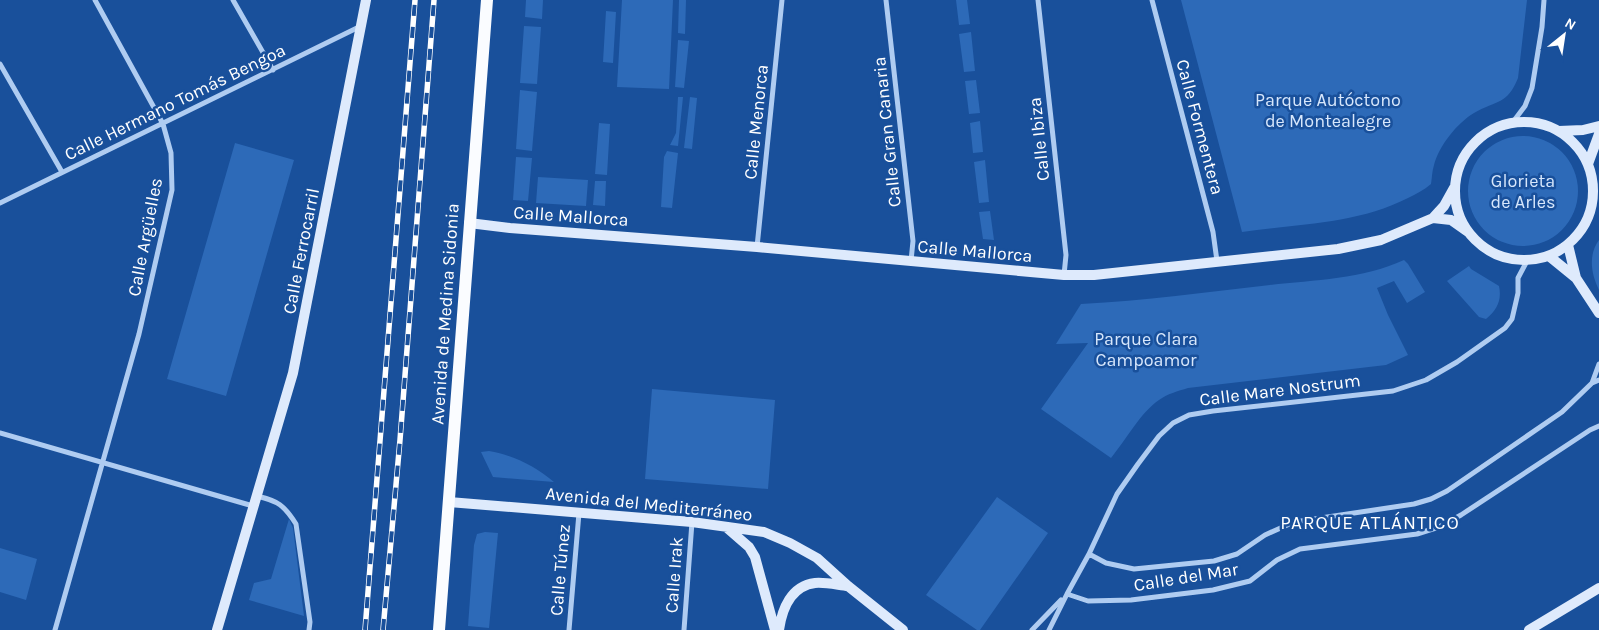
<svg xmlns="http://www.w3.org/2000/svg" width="1599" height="630" font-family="Karla,sans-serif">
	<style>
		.green { fill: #2d6ab8 }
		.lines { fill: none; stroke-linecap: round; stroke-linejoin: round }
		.street { stroke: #afccf1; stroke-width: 5 }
		.secondary { stroke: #deeafc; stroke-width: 10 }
		.primary { stroke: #fafcff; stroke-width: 12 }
		.rail-casing { stroke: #fff; stroke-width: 5.5 }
		.rail { stroke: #19509b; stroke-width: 4; stroke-dasharray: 11; stroke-linecap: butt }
		.labels { text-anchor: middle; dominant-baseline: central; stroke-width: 5; stroke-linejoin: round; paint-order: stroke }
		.park-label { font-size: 18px; fill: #d7e7fc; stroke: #19509b }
		.street-label { font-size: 18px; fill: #fff; stroke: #19509b }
		.neighbourhood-label { font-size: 19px; letter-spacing: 1px; fill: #fff; stroke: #19509b }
	</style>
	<rect width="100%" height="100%" fill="#19509b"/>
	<path class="green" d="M526,0H543L542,19L525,17Z
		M622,0H673L669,89L617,87Z
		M679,0H686L685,34L678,33Z
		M956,0H967L970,24L959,25Z
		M1181,0H1527L1518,78C1507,105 1497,100 1474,113C1457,123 1439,146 1434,165C1432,171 1432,178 1431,184C1424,190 1416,194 1408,198C1357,224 1298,224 1242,232Z
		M606,11L616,12L613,63L603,62Z
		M524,26L541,27L537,84L520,83Z
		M971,32L975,71L964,72L959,34Z
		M678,40L689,41L684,88L675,87Z
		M976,80L980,113L969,114L965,81Z
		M520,90L537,92L532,151L516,149Z
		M678,97H683L678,146L670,145L676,133Z
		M690,97L697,98L692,149L684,148Z
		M980,121L983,152L973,153L970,123Z
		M599,123L610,124L607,175L595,174Z
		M1468 191a55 55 0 1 1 110 0a55 55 0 1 1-110 0Z
		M235,143L294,160L226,396L167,379Z
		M667,151L678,153L672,208L661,207L664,157Z
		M516,157L532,158L528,201L513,200Z
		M985,160L989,202L979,203L974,162Z
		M538,177L588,180L586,206L536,203Z
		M595,181H606L605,206L593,205Z
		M990,211L994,240L983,239L979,212Z
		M1599,240V290C1591,274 1588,255 1599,240Z
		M1404,260L1408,264L1425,292L1407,303L1394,281L1377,288L1388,315L1408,355L1386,365L1188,388C1178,391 1167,394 1159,400C1140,413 1126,440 1111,458L1041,409L1088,343L1056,344L1081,304C1144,301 1207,292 1270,285C1314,280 1363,279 1404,260Z
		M1469,266L1471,269L1499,286C1502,300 1497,310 1486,319L1479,317L1447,281Z
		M652,389L775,400L768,489L645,479Z
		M489,451C513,455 535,466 554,482L493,477L481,452Z
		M997,497L1048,533L980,630H977L926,595Z
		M289,519L293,528L304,616L249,600L254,583L271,579Z
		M485,532L498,533L489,628L468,626L474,545L477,534Z
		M0,548L37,559L26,600L0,592Z"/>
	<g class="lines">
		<path class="street" d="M233,0L273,70
			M886,0L913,241L911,261
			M1038,0L1066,255L1064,275
			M1152,0L1213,232L1217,261
			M0,64L62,172
			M1513,122L1525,106L1532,88L1542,27L1544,0
			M0,203L361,26
			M757,247L782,0
			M1592,383L1599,364
			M0,433L253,506
			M257,496C278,501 284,505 296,524L310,622L309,630
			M1089,554L1106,563L1134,569L1214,561L1237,554L1265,535L1294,522L1414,504L1431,499L1447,491L1562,412L1592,383L1599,380
			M1067,594L1088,601L1131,600L1213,590L1250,581L1277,560L1300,549L1417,534L1439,527L1461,515L1590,430L1599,426
			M55,630L139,334L172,190L171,153L163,124L95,0
			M569,630L579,513
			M684,630L692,522
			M1032,630L1061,600
			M1049,630L1067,594L1089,554L1117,494L1138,464L1159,436L1173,423L1189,415L1213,411L1393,391L1426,380L1457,362L1505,328L1512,319L1518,293V278L1527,261"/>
		<path class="secondary" d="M1455 191a69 69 0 1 1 138 0a69 69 0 1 1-138 0Z
			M1559,131L1583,130L1599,126
			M1588,164L1599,134
			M1433,218L1444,206L1454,188
			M469,223L510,228L757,247L1064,275H1094L1338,249L1381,240L1433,218L1451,220L1468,232
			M1568,245L1576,278
			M1549,256L1576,278L1599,313
			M449,502L692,522L764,532L790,543L817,558L848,586L903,630
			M726,527L749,547L755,557L775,630
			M217,630L293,373L366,0
			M779,630C782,609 791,586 815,583C825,582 838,585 848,586
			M1529,630L1599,588"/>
		<path class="primary" d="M439,630L487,0"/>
		<defs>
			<path id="rail" d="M365,630L415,0
				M383,630L400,440L434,0"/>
		</defs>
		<use href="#rail" class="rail-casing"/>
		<use href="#rail" class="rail"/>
	</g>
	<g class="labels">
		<g class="park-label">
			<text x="1328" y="100">Parque Autóctono<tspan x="1328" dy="21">de Montealegre</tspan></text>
			<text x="1523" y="181">Glorieta<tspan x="1523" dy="21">de Arles</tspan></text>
			<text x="1146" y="339">Parque Clara<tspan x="1146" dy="21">Campoamor</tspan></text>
		</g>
		<g class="street-label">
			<text transform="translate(175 102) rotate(-26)">Calle Hermano Tomás Bengoa</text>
			<text transform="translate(756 122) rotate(-84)">Calle Menorca</text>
			<text transform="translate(1200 127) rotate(75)">Calle Formentera</text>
			<text transform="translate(887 132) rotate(-96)">Calle Gran Canaria</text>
			<text transform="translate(1039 139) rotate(-96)">Calle Ibiza</text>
			<text transform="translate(571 216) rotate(4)">Calle Mallorca</text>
			<text transform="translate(145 237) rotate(-79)">Calle Argüelles</text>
			<text transform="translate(301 251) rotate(-79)">Calle Ferrocarril</text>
			<text transform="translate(975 251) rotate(5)">Calle Mallorca</text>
			<text transform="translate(445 314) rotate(-86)">Avenida de Medina Sidonia</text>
			<text transform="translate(1280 390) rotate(-7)">Calle Mare Nostrum</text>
			<text transform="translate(649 504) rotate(6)">Avenida del Mediterráneo</text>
			<text transform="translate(560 570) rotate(-85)">Calle Túnez</text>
			<text transform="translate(674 575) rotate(-86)">Calle Irak</text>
			<text transform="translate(1186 577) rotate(-9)">Calle del Mar</text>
		</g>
		<g class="neighbourhood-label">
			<text x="1370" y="523">PARQUE ATLÁNTICO</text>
		</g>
	</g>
	<g transform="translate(1564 35) rotate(30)" stroke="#19509b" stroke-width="4" paint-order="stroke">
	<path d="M0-4L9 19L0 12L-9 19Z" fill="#ffffff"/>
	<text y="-8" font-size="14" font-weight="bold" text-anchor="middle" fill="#ffffff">N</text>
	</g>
</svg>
